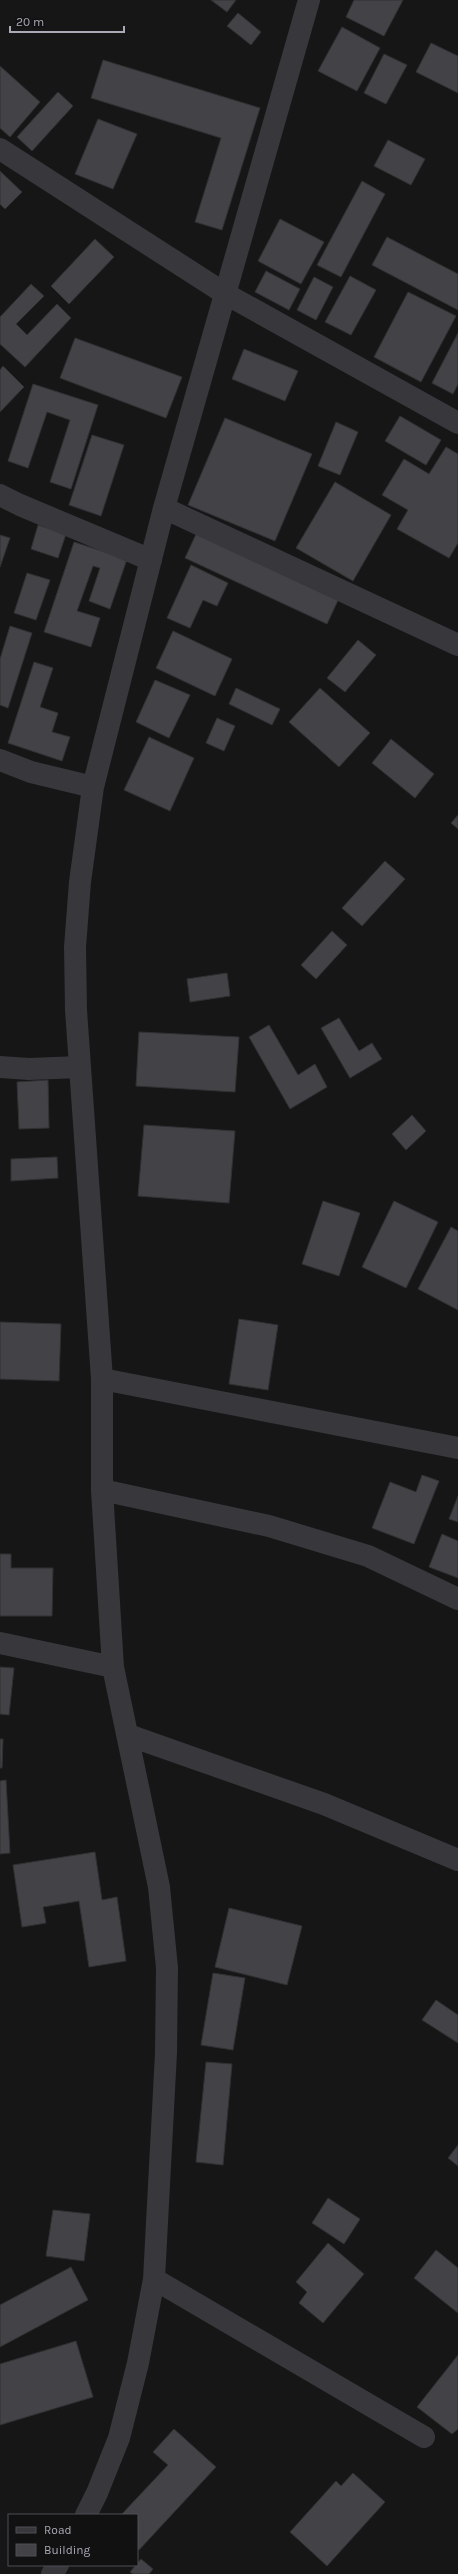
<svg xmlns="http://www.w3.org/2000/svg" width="458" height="2574" font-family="Karla,sans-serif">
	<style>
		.building { fill: #434347; stroke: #313033 }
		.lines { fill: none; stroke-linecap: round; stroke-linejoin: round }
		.minor { stroke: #37373c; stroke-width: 22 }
	</style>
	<rect width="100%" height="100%" fill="#161617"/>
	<path class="building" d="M211,0H236L227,12Z
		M354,0H403L384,36L346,17Z
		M238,13L261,32L251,45L227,26Z
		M342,27L380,48L357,91L318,71Z
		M431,43L458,56V93L416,72Z
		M384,54L407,65L386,104L364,93Z
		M103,60L260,108L222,230L195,222L221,138L91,98Z
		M0,66L40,102L10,137L0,128Z
		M58,92L73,106L32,151L17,137Z
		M98,119L137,134L113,189L75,174Z
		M388,140L425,159L411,185L374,166Z
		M0,171L22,192L5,209L0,204Z
		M362,181L385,194L341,277L317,265Z
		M280,219L324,242L301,284L258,261Z
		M387,237L458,274V310L372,265Z
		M95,239L114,257L69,304L51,286Z
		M266,271L300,289L289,310L255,292Z
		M350,276L376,290L351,335L325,322Z
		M314,277L333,287L316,320L297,310Z
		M31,284L44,296L16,324L27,335L57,304L71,318L25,367L0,344V317Z
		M408,292L456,316L421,382L374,357Z
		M458,333V384L453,394L432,383Z
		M75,338L182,377L166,418L60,378Z
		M244,349L298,371L285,401L232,379Z
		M3,366L24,387L0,412V370Z
		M33,384L98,405L71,489L50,482L70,420L47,412L28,468L8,461Z
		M400,416L441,440L426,465L385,441Z
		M225,418L312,454L275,541L188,505Z
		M336,422L358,432L340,475L318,466Z
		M92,435L124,445L101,516L69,505Z
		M446,447L458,454V543L449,558L397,529L408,510L382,495L404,459L429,474Z
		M335,482L391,515L353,581L296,548Z
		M38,525L66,534L58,558L31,549Z
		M198,530L340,596L327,624L185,558Z
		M0,535L10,538L0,567Z
		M74,542L127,559L110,609L89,601L100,568L93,566L77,611L100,618L91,647L44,632Z
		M191,565L228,583L217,606L203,600L190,628L167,618Z
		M27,573L50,580L36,620L14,613Z
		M10,626L32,633L8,708L0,705V659Z
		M173,631L232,659L215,696L156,668Z
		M358,640L376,655L345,692L327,678Z
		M34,662L53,668L40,707L58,713L52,732L70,737L62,761L8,743Z
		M155,680L190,695L169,738L136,722Z
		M236,688L280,709L272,725L229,704Z
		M320,688L370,733L339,767L289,722Z
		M217,718L235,726L224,751L206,743Z
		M149,737L194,758L170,811L124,790Z
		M391,739L434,774L415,798L372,763Z
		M458,815V829L451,823Z
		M385,861L405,879L362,926L342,908Z
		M332,931L347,945L316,979L301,965Z
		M227,973L230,996L190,1002L187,979Z
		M339,1018L359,1051L372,1043L382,1059L350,1078L321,1028Z
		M269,1025L298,1075L315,1064L327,1087L290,1109L249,1037Z
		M139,1032L239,1037L235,1092L136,1086Z
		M48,1080L49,1128L19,1129L17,1082Z
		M412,1115L426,1131L406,1150L392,1134Z
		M144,1125L235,1131L229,1203L138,1196Z
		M57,1157L58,1178L11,1181V1159Z
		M323,1201L360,1213L339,1276L302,1264Z
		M394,1201L438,1222L406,1288L362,1267Z
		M451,1227L458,1231V1310L418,1289Z
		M239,1319L278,1325L268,1390L229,1384Z
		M0,1322L61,1324L59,1381L0,1379Z
		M422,1475L439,1481L414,1544L372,1528L390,1482L416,1492Z
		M458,1496V1522L449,1519Z
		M442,1534L458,1541V1578L429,1567Z
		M0,1554H11V1568H53L52,1616H0Z
		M0,1667L14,1668L9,1715L0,1714Z
		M0,1739H3L2,1768H0Z
		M6,1780L10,1853L0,1854V1781Z
		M95,1852L102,1900L117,1897L126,1961L89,1967L79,1901L43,1907L46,1923L22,1927L13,1865Z
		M229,1908L302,1926L287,1985L215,1967Z
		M213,1973L245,1978L233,2050L201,2045Z
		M436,2000L458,2015V2043L422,2020Z
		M206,2062L232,2064L223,2165L196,2162Z
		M458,2145V2166L448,2158Z
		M328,2198L360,2219L344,2244L312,2223Z
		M53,2210L90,2214L84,2261L46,2256Z
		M328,2243L364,2274L323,2323L299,2303L307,2292L296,2282Z
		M436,2250L458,2268V2313L414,2278Z
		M71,2267L88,2300L0,2347V2305Z
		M76,2341L93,2397L0,2425V2364Z
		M458,2355V2429L452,2434L417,2407Z
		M174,2429L216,2467L139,2550L137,2548V2515H121L168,2465L153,2452Z
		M353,2473L385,2502L327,2566L290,2532L336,2481L341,2486Z
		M141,2559L153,2569L149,2574H133L130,2572Z"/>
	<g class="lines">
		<path class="minor" d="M0,149L224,293L458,423
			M0,495L20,505L151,560
			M164,508L458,645
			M0,760L31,772L93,787
			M0,1067L29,1069L80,1067
			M102,1379L458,1448
			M102,1490L269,1526L368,1556L458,1599
			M0,1643L113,1667
			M128,1735L324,1804L458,1860
			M154,2279L424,2437
			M86,2515L97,2493L119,2438L138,2363L154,2279L166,2053L167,1968L159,1887L113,1667L102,1490V1379L76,1010L75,947L80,882L93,787L164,508L309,0
			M52,2574L58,2565"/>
	</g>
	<rect x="8" y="2514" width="130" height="52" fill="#111112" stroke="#4e4e54"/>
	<rect x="16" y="2527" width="20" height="6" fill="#37373c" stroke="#4e4e54"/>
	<text x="44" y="2534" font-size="12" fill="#a9aab6">Road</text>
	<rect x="16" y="2544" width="20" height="12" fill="#434347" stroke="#4e4e54"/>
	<text x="44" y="2554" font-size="12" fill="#a9aab6">Building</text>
	<path d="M10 26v6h114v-6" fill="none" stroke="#a9aab6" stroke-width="2"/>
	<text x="16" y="26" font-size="12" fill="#a9aab6" stroke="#111112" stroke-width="3" paint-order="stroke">20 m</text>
</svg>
